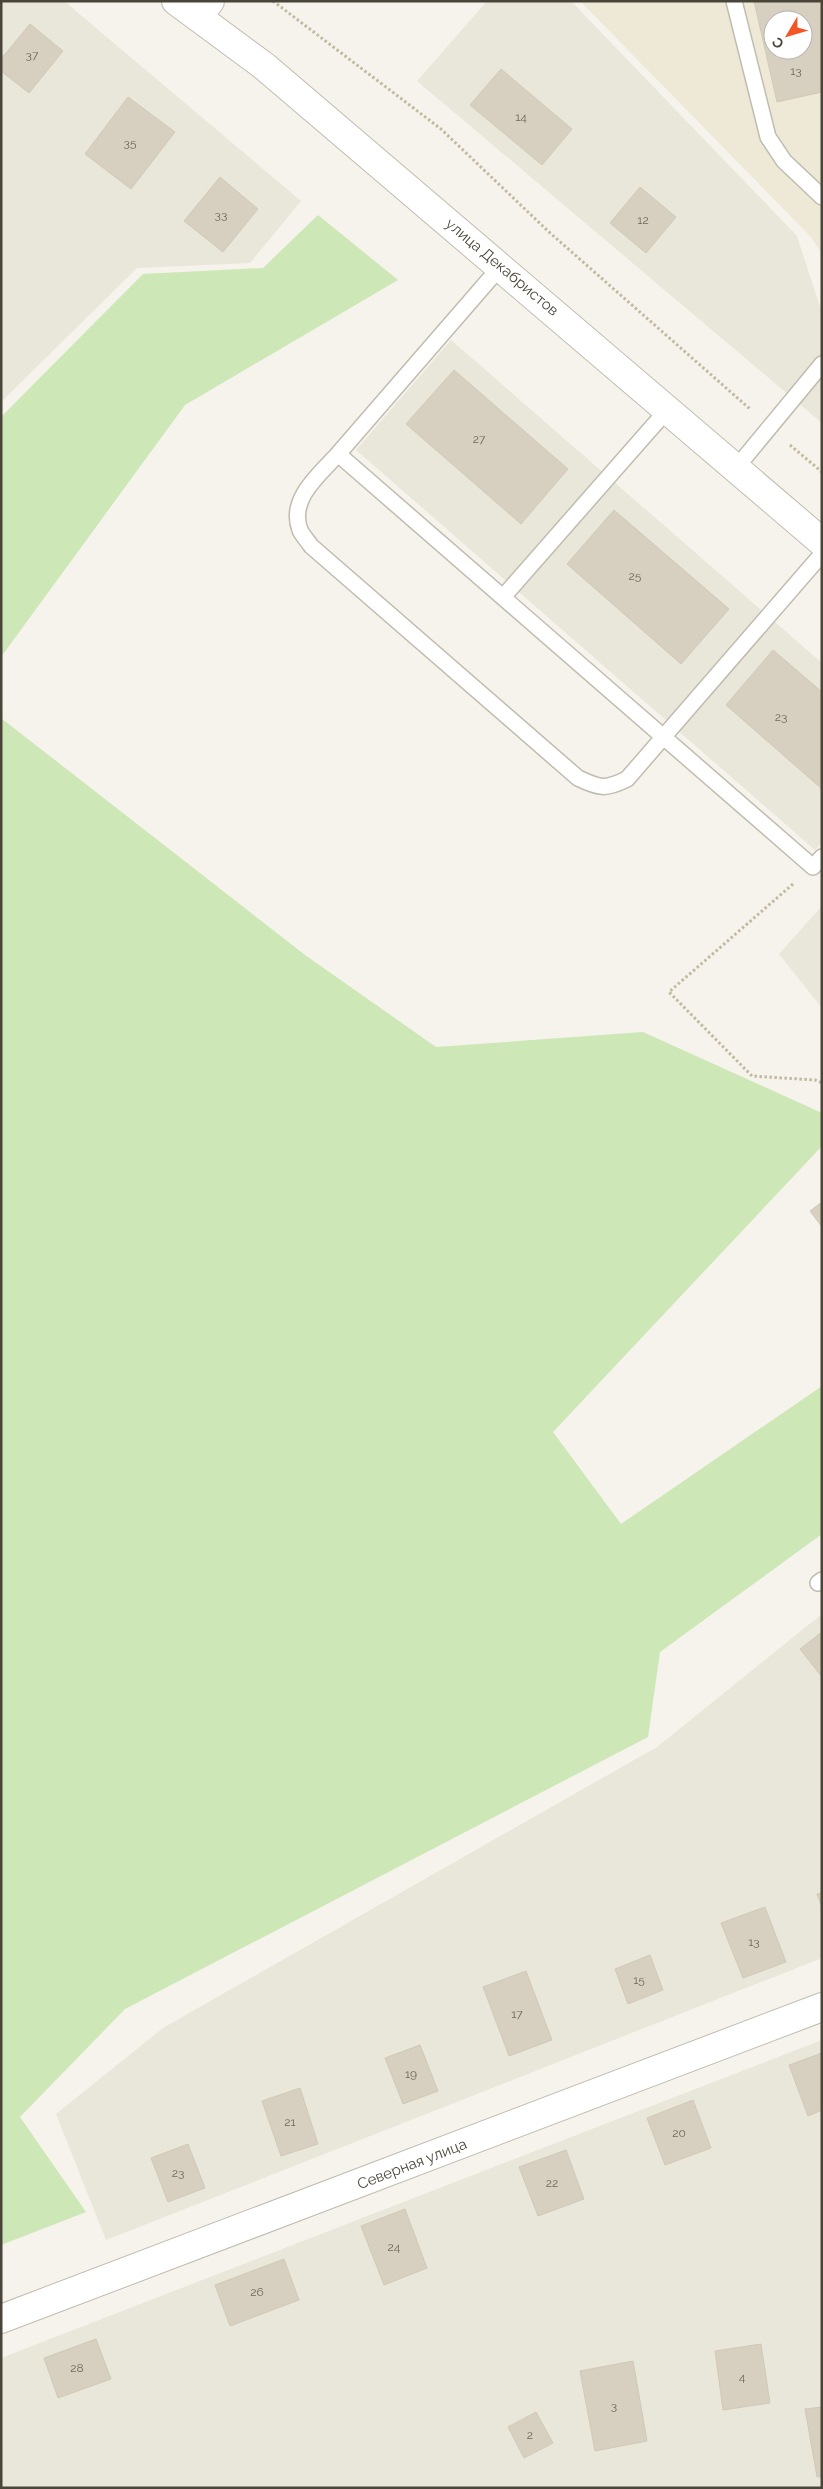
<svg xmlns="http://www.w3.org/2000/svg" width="823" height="2489" font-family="Raleway,sans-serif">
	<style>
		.residential { fill: #e9e6da }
		.education { fill: #eee9d7; fill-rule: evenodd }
		.green { fill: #cde7b7 }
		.building { fill: #d7d0c1; stroke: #d1c9b5; fill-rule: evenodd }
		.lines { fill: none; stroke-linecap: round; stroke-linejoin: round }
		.service-casing { stroke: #c1bcae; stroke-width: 18 }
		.minor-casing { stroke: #c1bcae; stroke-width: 30 }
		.tertiary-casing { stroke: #c1bcae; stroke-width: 30 }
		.path { stroke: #c2b9a0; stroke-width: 3; stroke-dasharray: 2.5 2.5; stroke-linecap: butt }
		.service { stroke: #fff; stroke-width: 15 }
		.minor { stroke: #fff; stroke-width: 28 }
		.tertiary { stroke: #fff; stroke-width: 28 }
		.labels { text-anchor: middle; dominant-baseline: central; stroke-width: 4; stroke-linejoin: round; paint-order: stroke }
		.number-label { font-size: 12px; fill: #6d685b }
		.street-label { font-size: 15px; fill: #4a4539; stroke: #fff }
	</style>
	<rect width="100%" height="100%" fill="#f5f3ec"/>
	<path class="residential" d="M1,1H64L301,201L250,263L137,268L1,402Z
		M487,1H571L797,236L822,313V423L417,81Z
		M451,340L822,663V842L815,850L356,450Z
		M822,906V1008L779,954Z
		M822,1614V1958L106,2240L56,2114L163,2028L657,1747Z
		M822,2040V2488H1V2358Z"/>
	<path class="education" d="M580,1H822V254L810,236ZM773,20H803V50H773Z"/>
	<path class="green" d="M318,215L398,280L185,405L1,657V417L143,274L263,268Z
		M1,718L305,955L436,1047L643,1032L822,1113V1146L553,1432L621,1524L822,1386V1534L660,1652L648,1737L125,2009L20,2117L86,2212L1,2245Z"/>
	<path class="building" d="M754,1H822V92L777,102ZM773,20H803V50H773Z
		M30,24L63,51L29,93L1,71V59Z
		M501,69L572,129L542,165L470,105Z
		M128,97L175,132L131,189L85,154Z
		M220,177L258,209L223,252L184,221Z
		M640,187L676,217L646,253L610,223Z
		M454,370L568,469L521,524L406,424Z
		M614,510L729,609L681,664L567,564Z
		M773,650L822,692V789L726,705Z
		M822,1202V1227L810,1211Z
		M822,1632V1677L800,1649Z
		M822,1893V1907L817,1894Z
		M765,1907L786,1962L743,1978L721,1923Z
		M650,1955L663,1990L628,2004L615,1969Z
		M526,1971L552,2040L509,2056L483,1987Z
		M420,2045L438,2091L403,2104L385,2058Z
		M822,2053V2110L808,2116L789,2065Z
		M300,2088L318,2144L281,2156L262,2101Z
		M693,2100L711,2148L665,2165L647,2118Z
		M188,2144L205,2188L168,2202L151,2158Z
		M566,2150L584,2199L538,2216L519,2167Z
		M405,2209L427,2268L384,2285L361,2226Z
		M284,2259L299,2300L230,2326L215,2285Z
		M96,2339L111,2379L58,2398L44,2358Z
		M761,2344L770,2403L723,2410L715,2351Z
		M633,2361L647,2441L595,2451L580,2371Z
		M822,2407V2476L817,2477L805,2409Z
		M536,2412L553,2443L524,2458L508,2427Z"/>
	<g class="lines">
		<defs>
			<path id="service" d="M734,1L768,137L784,161L822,197
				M501,266L338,454L813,867L822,857
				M338,454C320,474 288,499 300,530C302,535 308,541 311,546L578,778C599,788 605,790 627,779L822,554
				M736,468L822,364
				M503,597L668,409
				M818,1583L822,1580"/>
			<path id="minor" d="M198,17L210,1
				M1,2319L822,2007"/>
			<path id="tertiary" d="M176,1L264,66L822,542"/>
		</defs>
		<use href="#service" class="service-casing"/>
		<use href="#minor" class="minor-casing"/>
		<use href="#tertiary" class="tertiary-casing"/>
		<path class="path" d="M273,1L441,129L549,232L750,409
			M790,445L822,472
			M793,884L669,992L752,1076L815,1080L822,1083"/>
		<use href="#service" class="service"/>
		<use href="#minor" class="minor"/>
		<use href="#tertiary" class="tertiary"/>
	</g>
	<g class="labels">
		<g class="number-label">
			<text x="32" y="55">37</text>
			<text x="796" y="71">13</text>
			<text x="521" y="117">14</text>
			<text x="130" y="143">35</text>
			<text x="221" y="215">33</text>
			<text x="643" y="220">12</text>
			<text x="479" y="439">27</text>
			<text x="635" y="576">25</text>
			<text x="781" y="717">23</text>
			<text x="754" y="1942">13</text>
			<text x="639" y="1980">15</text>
			<text x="517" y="2014">17</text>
			<text x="411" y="2074">19</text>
			<text x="290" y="2122">21</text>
			<text x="679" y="2133">20</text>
			<text x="178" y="2173">23</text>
			<text x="552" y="2183">22</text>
			<text x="394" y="2247">24</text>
			<text x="257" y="2292">26</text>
			<text x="77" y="2368">28</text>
			<text x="742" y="2377">4</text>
			<text x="614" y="2406">3</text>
			<text x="530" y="2435">2</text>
		</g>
		<g class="street-label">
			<text transform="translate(502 267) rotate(40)">улица Декабристов</text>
			<text transform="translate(412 2164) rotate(-21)">Северная улица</text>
		</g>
	</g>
	<rect width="823" height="2489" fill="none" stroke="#4a4539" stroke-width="5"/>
	<g transform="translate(788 35) rotate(232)"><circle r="24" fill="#ffffff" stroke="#b7b5b0"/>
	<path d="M0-4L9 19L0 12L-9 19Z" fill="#f25626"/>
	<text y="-8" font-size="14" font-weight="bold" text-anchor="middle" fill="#4a4539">С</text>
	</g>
</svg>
